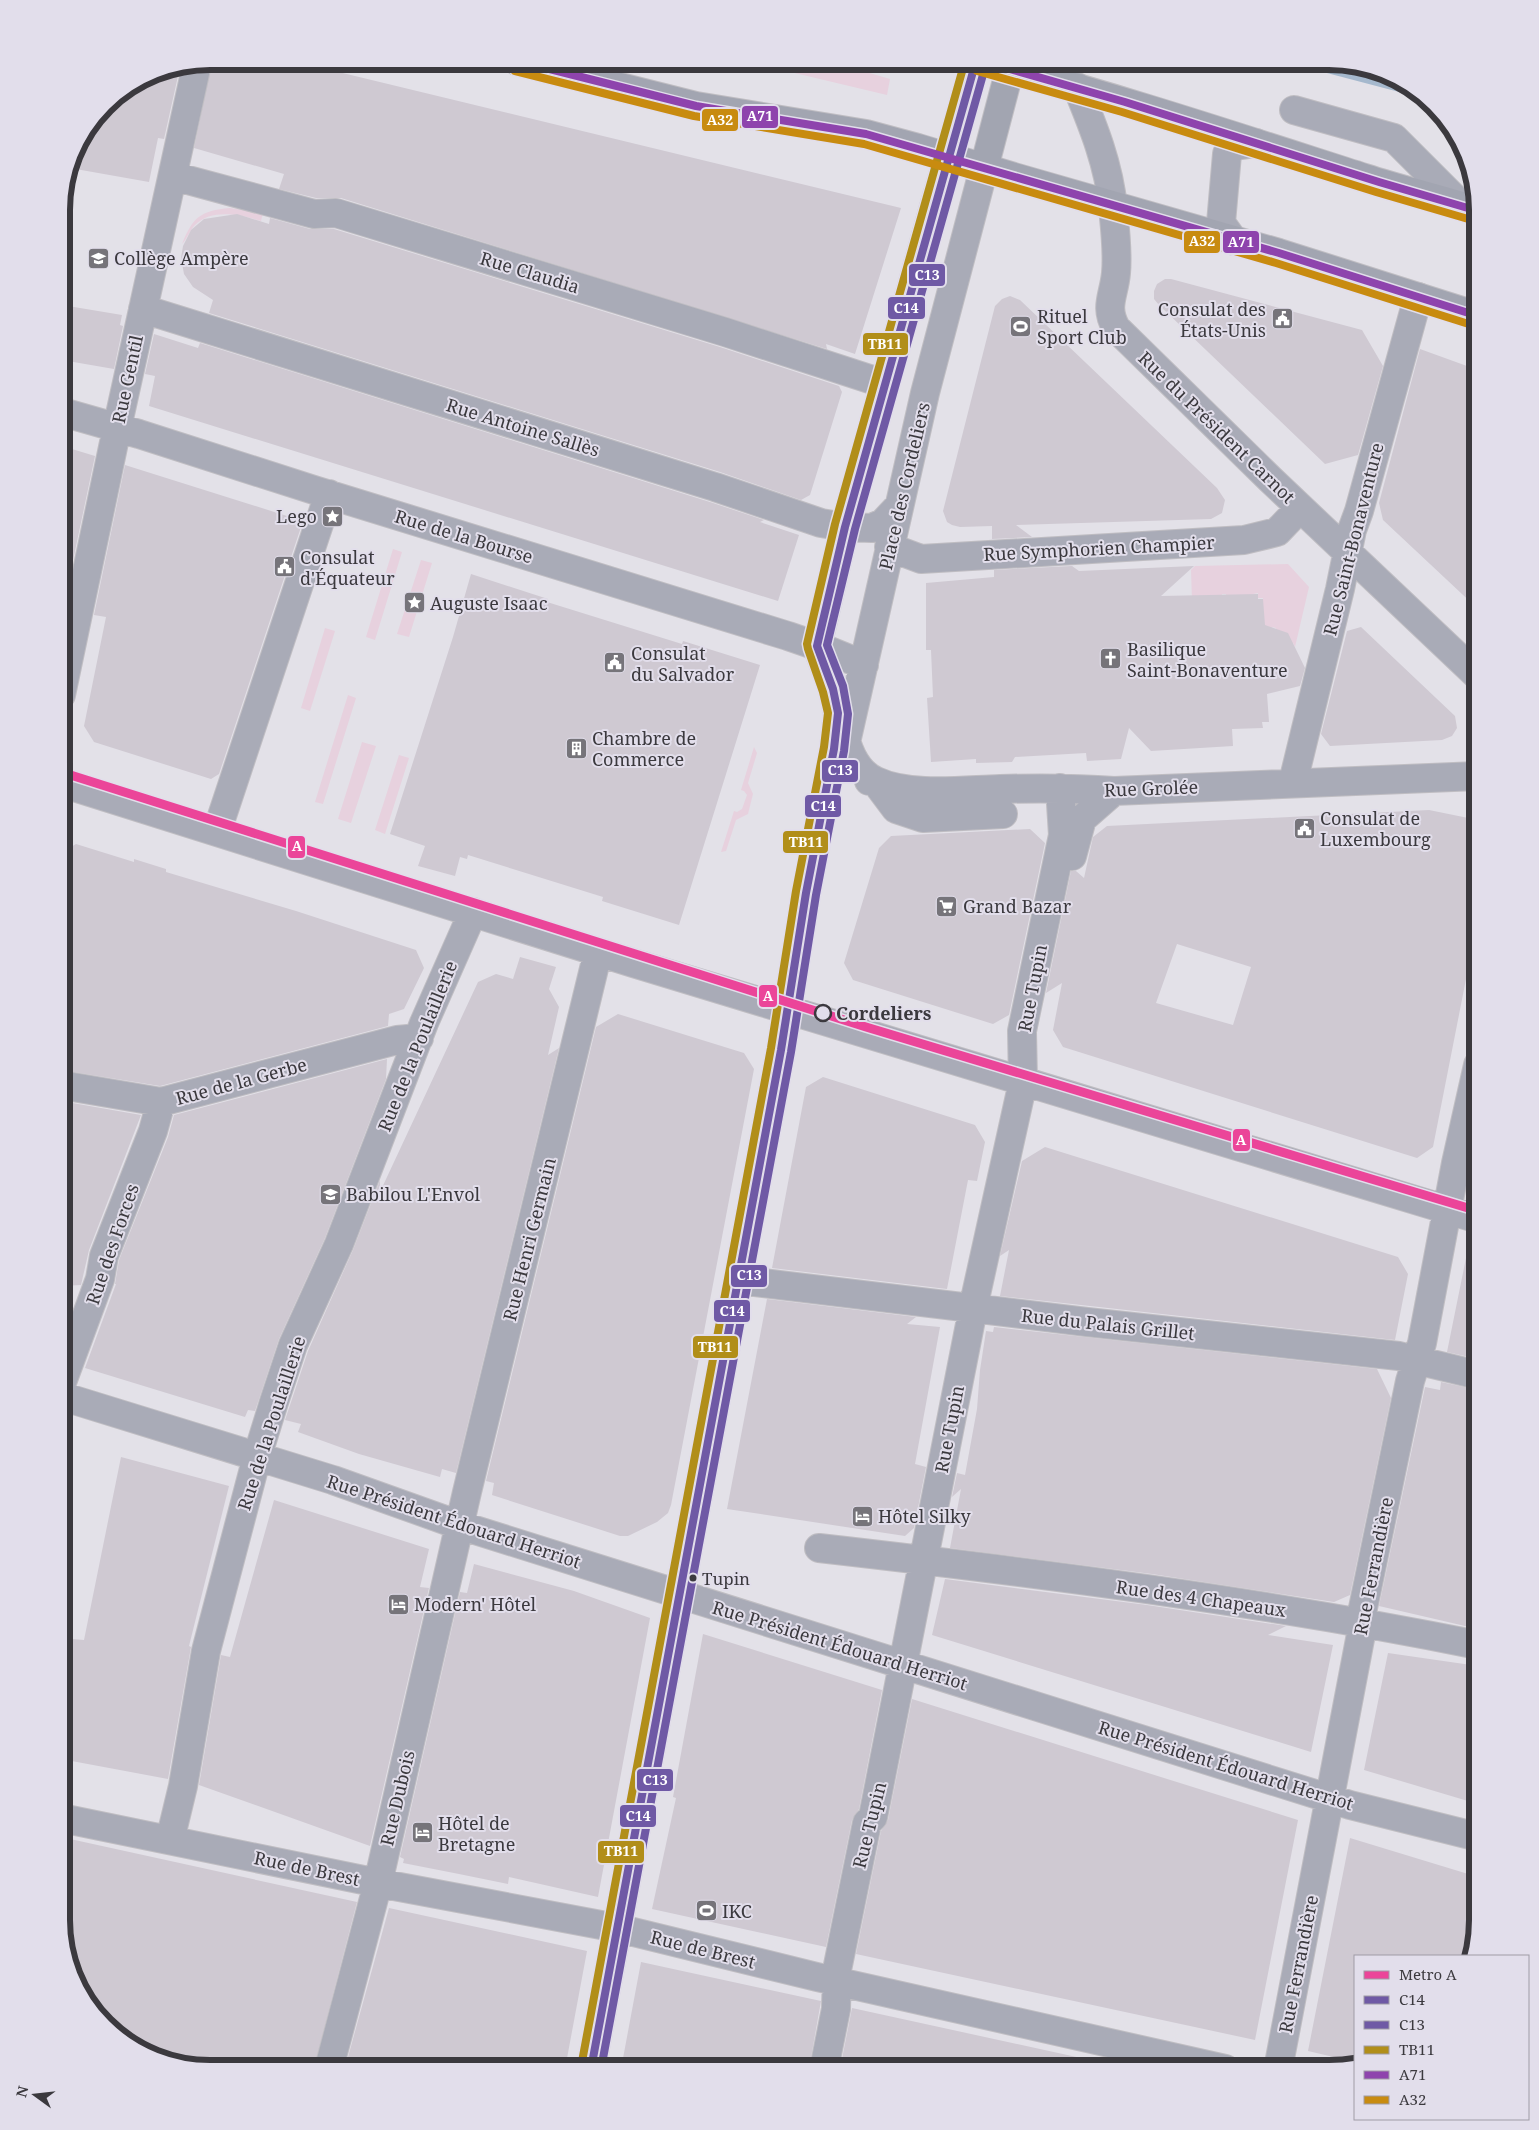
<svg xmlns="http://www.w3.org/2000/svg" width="1539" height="2130" font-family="'Noto Serif',serif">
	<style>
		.green { fill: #e7d1de }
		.water { fill: #a5b8cd }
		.building { fill: #cfc9d2; fill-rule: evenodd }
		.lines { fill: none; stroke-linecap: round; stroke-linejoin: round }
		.minor-casing { stroke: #bfbdc2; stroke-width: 30 }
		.major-casing { stroke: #bfbdc2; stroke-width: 30 }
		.minor { stroke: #a9abb7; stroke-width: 28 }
		.major { stroke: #a2a5b1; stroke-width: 28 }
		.bus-1-casing { stroke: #e2deeb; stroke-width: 11 }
		.bus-2-casing { stroke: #e2deeb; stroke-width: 11 }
		.bus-3-casing { stroke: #e2deeb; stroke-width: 11 }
		.bus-4-casing { stroke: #e2deeb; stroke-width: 11 }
		.bus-5-casing { stroke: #e2deeb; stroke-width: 11 }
		.bus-1 { stroke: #6f59a5; stroke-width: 8 }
		.bus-2 { stroke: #6f59a5; stroke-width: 8 }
		.bus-3 { stroke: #b18e19; stroke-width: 8 }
		.bus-4 { stroke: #8e44ad; stroke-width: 8 }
		.bus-5 { stroke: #c88b10; stroke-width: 8 }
		.metro-1-casing { stroke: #e2deeb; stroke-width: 12 }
		.metro-1 { stroke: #eb4599; stroke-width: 9 }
		.stop-dot { fill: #e2deeb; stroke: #3b393e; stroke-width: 2.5 }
		.bus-dot { fill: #3b393e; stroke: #e2deeb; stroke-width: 2 }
		.labels { text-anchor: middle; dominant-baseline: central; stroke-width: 4; stroke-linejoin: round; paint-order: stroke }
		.bus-label { font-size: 17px; fill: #3b393e; stroke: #e2deeb; text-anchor: start }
		.poi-label { font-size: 18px; fill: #3b393e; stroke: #e2deeb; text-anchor: start }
		.street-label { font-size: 18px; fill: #3b393e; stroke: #e2deeb }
		.stop-label { font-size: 18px; font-weight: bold; fill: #3b393e; stroke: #e2deeb; text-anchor: start }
		.rim { fill: none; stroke: #3b393e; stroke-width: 6 }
		.line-badge { stroke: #e2deeb; stroke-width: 2 }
		.badge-label { font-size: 14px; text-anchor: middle; font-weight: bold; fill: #fff }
	</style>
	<rect width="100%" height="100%" fill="#e3e1e8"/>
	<path class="green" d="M799,61L839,64L890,79L887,95L782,70L784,63Z
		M230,208L263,213L261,221C241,215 212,208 195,225C190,230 187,239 182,244C193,217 200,211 230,208Z
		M393,549L402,552L375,640L366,637Z
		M421,560L432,563L409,637L397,634Z
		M1288,564L1309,587L1295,647L1293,643L1288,645L1275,633L1276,628L1272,627L1270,632H1260L1263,598H1258V593L1253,594V598L1227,600L1226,594H1222V600L1192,601L1191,570L1195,566Z
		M325,628L335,631L310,711L301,708Z
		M348,695L356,698L323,804L315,802Z
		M362,742L376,746L351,823L338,819Z
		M754,747L757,753L748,783L753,794L748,814L736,820L726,851L721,852L734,811L737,812L742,809L747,795L744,791L741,790Z
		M399,755L409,758L385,834L375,830Z"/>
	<path class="water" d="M1285,62H1339L1404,81L1456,133L1403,93Z"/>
	<path class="building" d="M212,61H293L901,208L855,354L826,344L827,349L341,198H316L279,189L284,174L194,148Z
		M180,67L164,139L158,138L149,182L70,168L76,144L112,98L153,72Z
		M237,214L269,224L270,218L310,229H334L720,347L839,386L842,392L810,495L801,500L720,472L209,313L213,300L193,287L184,274L181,258L183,246L191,230L204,219Z
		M1165,279H1171L1362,330L1383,366L1358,455L1325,464L1159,305L1154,299V291L1157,284Z
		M1010,296L1020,300L1217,488L1225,500L1222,513L1211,519L1016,525L1032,537L992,539V526L960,527L952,525L947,522L943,511L995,306L1002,299Z
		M62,305L122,315L120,325L123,326L114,369L62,360Z
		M154,334L198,348L200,343L710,502L764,520L760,522L799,535L778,601L149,406L155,376L145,374Z
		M1420,349L1478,370V609L1383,520L1379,503Z
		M62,446L95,456L63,608H62Z
		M125,465L303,521L219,774L211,779L94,742L84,726L106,617L94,615Z
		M1072,566L1079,571L1194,566L1161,596L1258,594V599H1263L1265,625L1288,633L1305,668L1300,686L1267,694L1269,722H1262L1263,728L1232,729L1233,746L1151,751L1129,728L1121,759L1087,761L1086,753L1015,757L1012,762L976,763V759L931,762L927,698L933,697L931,650H926V583L994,577V570Z
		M471,574L548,599L547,602L682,644L683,641L760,665L679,925L602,901L603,897L468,855L467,859L460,857L455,876L418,866L425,846L390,834L453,637Z
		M1361,627L1455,716L1457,728L1452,736L1442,740L1330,746L1321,734L1347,631Z
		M1429,810L1478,820V918L1433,1147L1417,1158L1063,1047L1053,1030L1062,983L1046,993L1071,871H1076L1084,878L1093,837L1107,826ZM1177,944L1251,967L1233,1025L1156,1003Z
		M1030,829L1045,843L1009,1015L993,1024L853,980L844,963L879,848L891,836Z
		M76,844L134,862V859L166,869V872L296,911L416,950L424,968L404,1009L389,1014L388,1026L160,1086L61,1070V853Z
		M520,957L556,967L549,989L559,1007L548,1055L559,1048L456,1473L442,1469L440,1477L359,1454L298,1432L301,1424L285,1420L308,1351L353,1250L380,1180V1192L478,982L496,974L513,979Z
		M618,1014L744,1053L754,1069L671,1505L668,1513L657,1522L628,1536H620L492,1495L494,1483L486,1481L596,1027Z
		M387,1059L386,1079L325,1238L279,1339L255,1411L248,1410L245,1417L85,1368L116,1284H115L119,1260L168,1137L174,1115Z
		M823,1077L975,1125L985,1142L977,1181L968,1180L947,1289L772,1268L806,1087Z
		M61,1101L141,1115L89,1250L81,1285L61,1286Z
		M1045,1147L1398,1257L1408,1274L1395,1340L1000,1296L1009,1250L1000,1256L1022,1161Z
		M1466,1258L1478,1259V1359L1447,1352Z
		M767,1299L916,1317L907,1324L940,1327L915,1464L926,1467L914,1528L905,1536L727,1509Z
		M994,1327L1377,1369L1391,1398L1350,1595L1334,1602L1152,1574L950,1548L961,1489L952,1497L957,1473L965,1475L977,1409L980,1370L986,1331L993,1332Z
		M1441,1382L1478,1390V1629L1379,1606L1425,1387L1440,1390Z
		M121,1457L229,1486L189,1646L191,1647L168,1779L61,1759V1638L84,1640Z
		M274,1500L429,1549L420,1587L429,1588L370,1846L199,1785L221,1655L230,1657Z
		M474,1564L574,1591L650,1618L598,1897L509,1877L508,1884L459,1874L403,1863L404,1859L400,1857L460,1592L467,1593Z
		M945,1579L1147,1605L1286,1626L1268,1635L1333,1645L1311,1752L932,1635Z
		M703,1634L882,1690L859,1809L852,1820L826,1947L652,1909L676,1798L673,1797Z
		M1388,1653L1478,1666V1804L1364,1770Z
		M912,1699L1298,1820L1255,2040L856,1954L881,1831L888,1820Z
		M61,1837L357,1902L314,2068H245L182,2063L135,2049L81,1995L61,1920Z
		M1350,1838L1478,1877V1920L1468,1956H1355V2062L1308,2051Z
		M389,1908L587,1951L565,2069L345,2068Z
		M641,1962L821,2001L809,2069H621Z
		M852,2008L1081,2058L1080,2069H840Z"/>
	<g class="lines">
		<defs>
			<path id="minor" d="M1077,87C1093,126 1109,165 1113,208C1115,228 1118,252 1116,273C1114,296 1104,306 1116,328L1270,479L1478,676
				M1294,110L1394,138L1462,206
				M173,176L314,214L336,213L725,332L885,384
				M1234,241L1221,223L1227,154L1235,146L1256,143
				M143,309L715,487L821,523L845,527L872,528L883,523L898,507
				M62,412L139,434L314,490L788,636L817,646L864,665
				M889,547L921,559L1244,540L1277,532L1300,508
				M61,695L117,428L197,64
				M840,721C846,743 853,771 876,781C910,797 963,790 1000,789C1038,788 1076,788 1114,791L1478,776
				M847,738L925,393L984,168
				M869,781H875L896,809L923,818L1003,814
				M1293,782L1340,589L1352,530L1359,511L1418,297
				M61,783L633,963L1478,1219
				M217,831L329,494
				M1072,856L1082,819L1114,791
				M61,1085L161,1102L397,1040L419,1038
				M738,1280L1087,1322L1399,1356L1478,1375
				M61,1385L100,1279L104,1256L153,1131L161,1102
				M61,1396L333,1480L459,1525L1350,1805L1478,1837
				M819,1548C1039,1573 1260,1601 1478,1645
				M61,1818L378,1883L617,1928L817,1977L1225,2069
				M170,1840L183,1786L206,1651L257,1457L274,1402L293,1345L339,1244L424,1023L473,912
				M329,2068L378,1883L467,1492L598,952
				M591,2069L781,1050L806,893L834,749L838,713L833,689L817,646L845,527L934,207L976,61
				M824,2069L836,2009L837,1970L867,1823L873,1817L975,1299L1023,1082L1022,1031L1063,835L1060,788
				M1278,2069L1361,1634L1363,1608L1410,1381L1422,1343L1456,1163L1478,1065"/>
			<path id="major" d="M517,61L696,106L866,134L918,148L1014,177L1279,253L1478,316
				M980,61C1110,95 1237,137 1365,178C1402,190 1440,199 1478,211
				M984,168L1012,61"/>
		</defs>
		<use href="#minor" class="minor-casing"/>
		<use href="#major" class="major-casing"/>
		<use href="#minor" class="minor"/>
		<use href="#major" class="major"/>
		<defs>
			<path id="bus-1" d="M591,2069L781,1050L806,893L834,749L838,713L833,689L817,646L845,527L976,61"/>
			<path id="bus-2" d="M601,2069L791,1052L816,895L844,751L848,714L843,686L827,645L855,529L986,64"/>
			<path id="bus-3" d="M581,2067L771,1048L796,891L824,747L828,713L823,692L808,649L807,644L835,524L965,61"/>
			<path id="bus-4" d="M518,61L696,106L866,134L1279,253L1478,316
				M982,61L1125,102L1379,182L1478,211"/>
			<path id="bus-5" d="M515,71L694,116L864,144L1276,263L1475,326
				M977,71L1122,112L1376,192L1475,221"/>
		</defs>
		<use href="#bus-1" class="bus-1-casing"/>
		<use href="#bus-2" class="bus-2-casing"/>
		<use href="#bus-3" class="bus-3-casing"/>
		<use href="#bus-4" class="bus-4-casing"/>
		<use href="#bus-5" class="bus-5-casing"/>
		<use href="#bus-1" class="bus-1"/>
		<use href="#bus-2" class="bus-2"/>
		<use href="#bus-3" class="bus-3"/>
		<use href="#bus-4" class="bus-4"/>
		<use href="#bus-5" class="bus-5"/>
		<defs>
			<path id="metro-1" d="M61,772L866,1027L1478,1211"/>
		</defs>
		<use href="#metro-1" class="metro-1-casing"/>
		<use href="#metro-1" class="metro-1"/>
	</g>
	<defs>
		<symbol id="school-square" viewBox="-11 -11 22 22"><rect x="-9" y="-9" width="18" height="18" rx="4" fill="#76747a" stroke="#e2deeb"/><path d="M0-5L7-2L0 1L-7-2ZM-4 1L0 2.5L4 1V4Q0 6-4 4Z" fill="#fff"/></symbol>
		<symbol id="civic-square" viewBox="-11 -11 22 22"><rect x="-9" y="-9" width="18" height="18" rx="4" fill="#76747a" stroke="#e2deeb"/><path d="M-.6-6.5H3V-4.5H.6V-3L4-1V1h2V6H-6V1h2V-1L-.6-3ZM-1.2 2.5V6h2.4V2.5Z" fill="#fff"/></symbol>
		<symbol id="stadium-square" viewBox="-11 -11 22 22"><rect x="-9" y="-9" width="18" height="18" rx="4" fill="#76747a" stroke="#e2deeb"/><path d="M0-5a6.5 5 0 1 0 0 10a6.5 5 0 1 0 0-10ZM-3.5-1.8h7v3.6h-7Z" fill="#fff"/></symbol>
		<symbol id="sight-square" viewBox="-11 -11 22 22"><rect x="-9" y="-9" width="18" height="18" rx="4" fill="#76747a" stroke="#e2deeb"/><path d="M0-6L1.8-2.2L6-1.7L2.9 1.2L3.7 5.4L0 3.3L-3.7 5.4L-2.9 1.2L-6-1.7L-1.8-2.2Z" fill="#fff"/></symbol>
		<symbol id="church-square" viewBox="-11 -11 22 22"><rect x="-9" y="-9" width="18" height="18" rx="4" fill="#76747a" stroke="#e2deeb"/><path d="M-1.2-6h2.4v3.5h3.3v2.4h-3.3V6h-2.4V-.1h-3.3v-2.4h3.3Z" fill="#fff"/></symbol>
		<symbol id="building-square" viewBox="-11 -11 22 22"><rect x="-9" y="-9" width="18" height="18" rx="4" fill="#76747a" stroke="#e2deeb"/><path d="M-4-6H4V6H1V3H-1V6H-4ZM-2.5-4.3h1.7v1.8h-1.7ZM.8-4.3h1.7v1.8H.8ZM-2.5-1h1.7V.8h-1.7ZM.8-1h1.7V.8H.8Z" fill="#fff"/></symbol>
		<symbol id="supermarket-square" viewBox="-11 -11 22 22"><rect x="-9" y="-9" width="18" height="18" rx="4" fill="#76747a" stroke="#e2deeb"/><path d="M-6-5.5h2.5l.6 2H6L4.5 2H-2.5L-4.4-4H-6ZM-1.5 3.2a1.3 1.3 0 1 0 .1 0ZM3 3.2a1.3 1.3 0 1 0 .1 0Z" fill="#fff"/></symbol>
		<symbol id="hotel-square" viewBox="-11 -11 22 22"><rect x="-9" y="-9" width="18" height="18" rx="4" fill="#76747a" stroke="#e2deeb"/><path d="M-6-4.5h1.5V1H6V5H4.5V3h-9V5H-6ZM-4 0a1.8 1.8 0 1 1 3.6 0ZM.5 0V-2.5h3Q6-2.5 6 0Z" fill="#fff"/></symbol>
	</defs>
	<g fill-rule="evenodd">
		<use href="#school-square" x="86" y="246" width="25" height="25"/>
		<use href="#civic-square" x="1270" y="306" width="25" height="25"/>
		<use href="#stadium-square" x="1008" y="314" width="25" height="25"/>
		<use href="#sight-square" x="320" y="504" width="25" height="25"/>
		<use href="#civic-square" x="272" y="554" width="25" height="25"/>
		<use href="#sight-square" x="402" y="590" width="25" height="25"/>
		<use href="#church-square" x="1098" y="646" width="25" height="25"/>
		<use href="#civic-square" x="602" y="650" width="25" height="25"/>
		<use href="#building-square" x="564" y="736" width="25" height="25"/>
		<use href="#civic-square" x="1292" y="816" width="25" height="25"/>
		<use href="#supermarket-square" x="934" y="894" width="25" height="25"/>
		<use href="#school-square" x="318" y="1182" width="25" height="25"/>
		<use href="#hotel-square" x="850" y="1504" width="25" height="25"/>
		<use href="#hotel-square" x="386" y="1592" width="25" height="25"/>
		<use href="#hotel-square" x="410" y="1820" width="25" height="25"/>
		<use href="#stadium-square" x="694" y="1898" width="25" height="25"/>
	</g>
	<circle class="stop-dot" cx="823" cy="1013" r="8"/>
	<circle class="bus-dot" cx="693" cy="1578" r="4.5"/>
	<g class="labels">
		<g class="bus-label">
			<text x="702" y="1578">Tupin</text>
		</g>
		<g class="poi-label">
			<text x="114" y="258">Collège Ampère</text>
			<text x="1266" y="309" text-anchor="end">Consulat des<tspan x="1266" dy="21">États-Unis</tspan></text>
			<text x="1037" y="316">Rituel<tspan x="1037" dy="21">Sport Club</tspan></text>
			<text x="317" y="516" text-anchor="end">Lego</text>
			<text x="300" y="557">Consulat<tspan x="300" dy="21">d'Équateur</tspan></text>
			<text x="430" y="603">Auguste Isaac</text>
			<text x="1127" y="649">Basilique<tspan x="1127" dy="21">Saint-Bonaventure</tspan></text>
			<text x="631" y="653">Consulat<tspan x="631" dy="21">du Salvador</tspan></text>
			<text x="592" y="738">Chambre de<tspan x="592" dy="21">Commerce</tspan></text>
			<text x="1320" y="818">Consulat de<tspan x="1320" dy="21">Luxembourg</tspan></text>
			<text x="963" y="906">Grand Bazar</text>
			<text x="346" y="1194">Babilou L'Envol</text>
			<text x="878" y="1516">Hôtel Silky</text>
			<text x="414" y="1604">Modern' Hôtel</text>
			<text x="438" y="1823">Hôtel de<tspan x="438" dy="21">Bretagne</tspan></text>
			<text x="722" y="1911">IKC</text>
		</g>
		<g class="street-label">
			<text transform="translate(530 272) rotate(17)">Rue Claudia</text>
			<text transform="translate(127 379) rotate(-78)">Rue Gentil</text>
			<text transform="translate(523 427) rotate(17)">Rue Antoine Sallès</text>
			<text transform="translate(1217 427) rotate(44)">Rue du Président Carnot</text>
			<text transform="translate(904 486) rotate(-77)">Place des Cordeliers</text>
			<text transform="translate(464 536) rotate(17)">Rue de la Bourse</text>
			<text transform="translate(1353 539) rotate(-76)">Rue Saint-Bonaventure</text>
			<text transform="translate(1099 548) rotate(-3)">Rue Symphorien Champier</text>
			<text transform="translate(1151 788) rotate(-2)">Rue Grolée</text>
			<text transform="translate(1032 988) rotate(-79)">Rue Tupin</text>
			<text transform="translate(417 1046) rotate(-68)">Rue de la Poulaillerie</text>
			<text transform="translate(241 1081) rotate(-15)">Rue de la Gerbe</text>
			<text transform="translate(529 1239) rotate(-76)">Rue Henri Germain</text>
			<text transform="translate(112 1244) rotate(-71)">Rue des Forces</text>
			<text transform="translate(1108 1324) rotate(6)">Rue du Palais Grillet</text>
			<text transform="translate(271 1423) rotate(-72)">Rue de la Poulaillerie</text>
			<text transform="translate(949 1429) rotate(-79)">Rue Tupin</text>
			<text transform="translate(454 1521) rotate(18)">Rue Président Édouard Herriot</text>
			<text transform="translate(1373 1566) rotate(-79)">Rue Ferrandière</text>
			<text transform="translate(1201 1598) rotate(8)">Rue des 4 Chapeaux</text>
			<text transform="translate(840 1645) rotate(17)">Rue Président Édouard Herriot</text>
			<text transform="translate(1226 1765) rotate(17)">Rue Président Édouard Herriot</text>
			<text transform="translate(397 1798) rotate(-77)">Rue Dubois</text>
			<text transform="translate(869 1825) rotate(-76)">Rue Tupin</text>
			<text transform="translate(307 1868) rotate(12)">Rue de Brest</text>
			<text transform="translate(703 1949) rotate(14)">Rue de Brest</text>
			<text transform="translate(1298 1964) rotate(-79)">Rue Ferrandière</text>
		</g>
		<g class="stop-label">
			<text x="836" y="1013">Cordeliers</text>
		</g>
	</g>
	<path d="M0 0H1539V2130H0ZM210 70H1329A140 140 0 0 1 1469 210V1920A140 140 0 0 1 1329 2060H210A140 140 0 0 1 70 1920V210A140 140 0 0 1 210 70Z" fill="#e2deeb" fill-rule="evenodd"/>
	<path class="rim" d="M210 70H1329A140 140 0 0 1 1469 210V1920A140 140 0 0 1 1329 2060H210A140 140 0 0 1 70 1920V210A140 140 0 0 1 210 70Z"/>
	<g class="line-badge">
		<rect x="741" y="105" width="38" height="24" rx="5" fill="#8e44ad"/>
		<rect x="701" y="108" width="38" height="24" rx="5" fill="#c88b10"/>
		<rect x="1183" y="230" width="38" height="24" rx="5" fill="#c88b10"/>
		<rect x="1222" y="230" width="38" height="24" rx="5" fill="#8e44ad"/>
		<rect x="908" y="263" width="38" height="24" rx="5" fill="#6f59a5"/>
		<rect x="887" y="296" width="39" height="24" rx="5" fill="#6f59a5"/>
		<rect x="862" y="332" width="47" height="24" rx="5" fill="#b18e19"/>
		<rect x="821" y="759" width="38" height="24" rx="5" fill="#6f59a5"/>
		<rect x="804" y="794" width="38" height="24" rx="5" fill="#6f59a5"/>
		<rect x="782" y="830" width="47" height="24" rx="5" fill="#b18e19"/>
		<rect x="287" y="835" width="19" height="24" rx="5" fill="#eb4599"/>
		<rect x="758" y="984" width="20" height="24" rx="5" fill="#eb4599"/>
		<rect x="1232" y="1128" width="19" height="24" rx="5" fill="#eb4599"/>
		<rect x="730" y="1264" width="38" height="24" rx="5" fill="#6f59a5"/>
		<rect x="713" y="1299" width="38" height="24" rx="5" fill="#6f59a5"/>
		<rect x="692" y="1335" width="47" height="24" rx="5" fill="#b18e19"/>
		<rect x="636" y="1768" width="38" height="24" rx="5" fill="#6f59a5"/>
		<rect x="619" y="1804" width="38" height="24" rx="5" fill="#6f59a5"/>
		<rect x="597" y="1840" width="48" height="24" rx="5" fill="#b18e19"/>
	</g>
	<g class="badge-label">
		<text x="760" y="121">A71</text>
		<text x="720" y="125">A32</text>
		<text x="1202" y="246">A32</text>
		<text x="1241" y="247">A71</text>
		<text x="927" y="280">C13</text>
		<text x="906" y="313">C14</text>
		<text x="885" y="349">TB11</text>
		<text x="840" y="775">C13</text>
		<text x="823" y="811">C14</text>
		<text x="806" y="847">TB11</text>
		<text x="297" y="851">A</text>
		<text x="768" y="1001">A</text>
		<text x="1241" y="1145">A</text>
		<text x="749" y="1280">C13</text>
		<text x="732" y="1316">C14</text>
		<text x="715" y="1352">TB11</text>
		<text x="655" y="1785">C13</text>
		<text x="638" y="1821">C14</text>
		<text x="621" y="1856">TB11</text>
	</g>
	<rect x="1354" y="1955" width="175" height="165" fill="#e2deeb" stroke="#9f9ca6"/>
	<rect x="1364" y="1971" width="25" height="8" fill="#eb4599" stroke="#9f9ca6"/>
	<text x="1399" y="1980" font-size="15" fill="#3b393e">Metro A</text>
	<rect x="1364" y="1996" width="25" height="8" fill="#6f59a5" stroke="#9f9ca6"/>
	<text x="1399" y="2005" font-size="15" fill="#3b393e">C14</text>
	<rect x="1364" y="2021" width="25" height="8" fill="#6f59a5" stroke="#9f9ca6"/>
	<text x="1399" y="2030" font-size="15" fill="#3b393e">C13</text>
	<rect x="1364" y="2046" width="25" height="8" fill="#b18e19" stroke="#9f9ca6"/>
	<text x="1399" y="2055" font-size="15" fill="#3b393e">TB11</text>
	<rect x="1364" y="2071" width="25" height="8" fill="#8e44ad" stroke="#9f9ca6"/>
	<text x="1399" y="2080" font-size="15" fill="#3b393e">A71</text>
	<rect x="1364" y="2096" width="25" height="8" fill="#c88b10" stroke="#9f9ca6"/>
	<text x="1399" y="2105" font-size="15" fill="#3b393e">A32</text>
	<g transform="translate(35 2095) rotate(285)" stroke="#e2deeb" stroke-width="4" paint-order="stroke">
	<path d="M0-4L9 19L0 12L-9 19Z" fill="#3b393e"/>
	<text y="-8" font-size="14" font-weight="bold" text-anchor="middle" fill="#3b393e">N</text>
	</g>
</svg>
